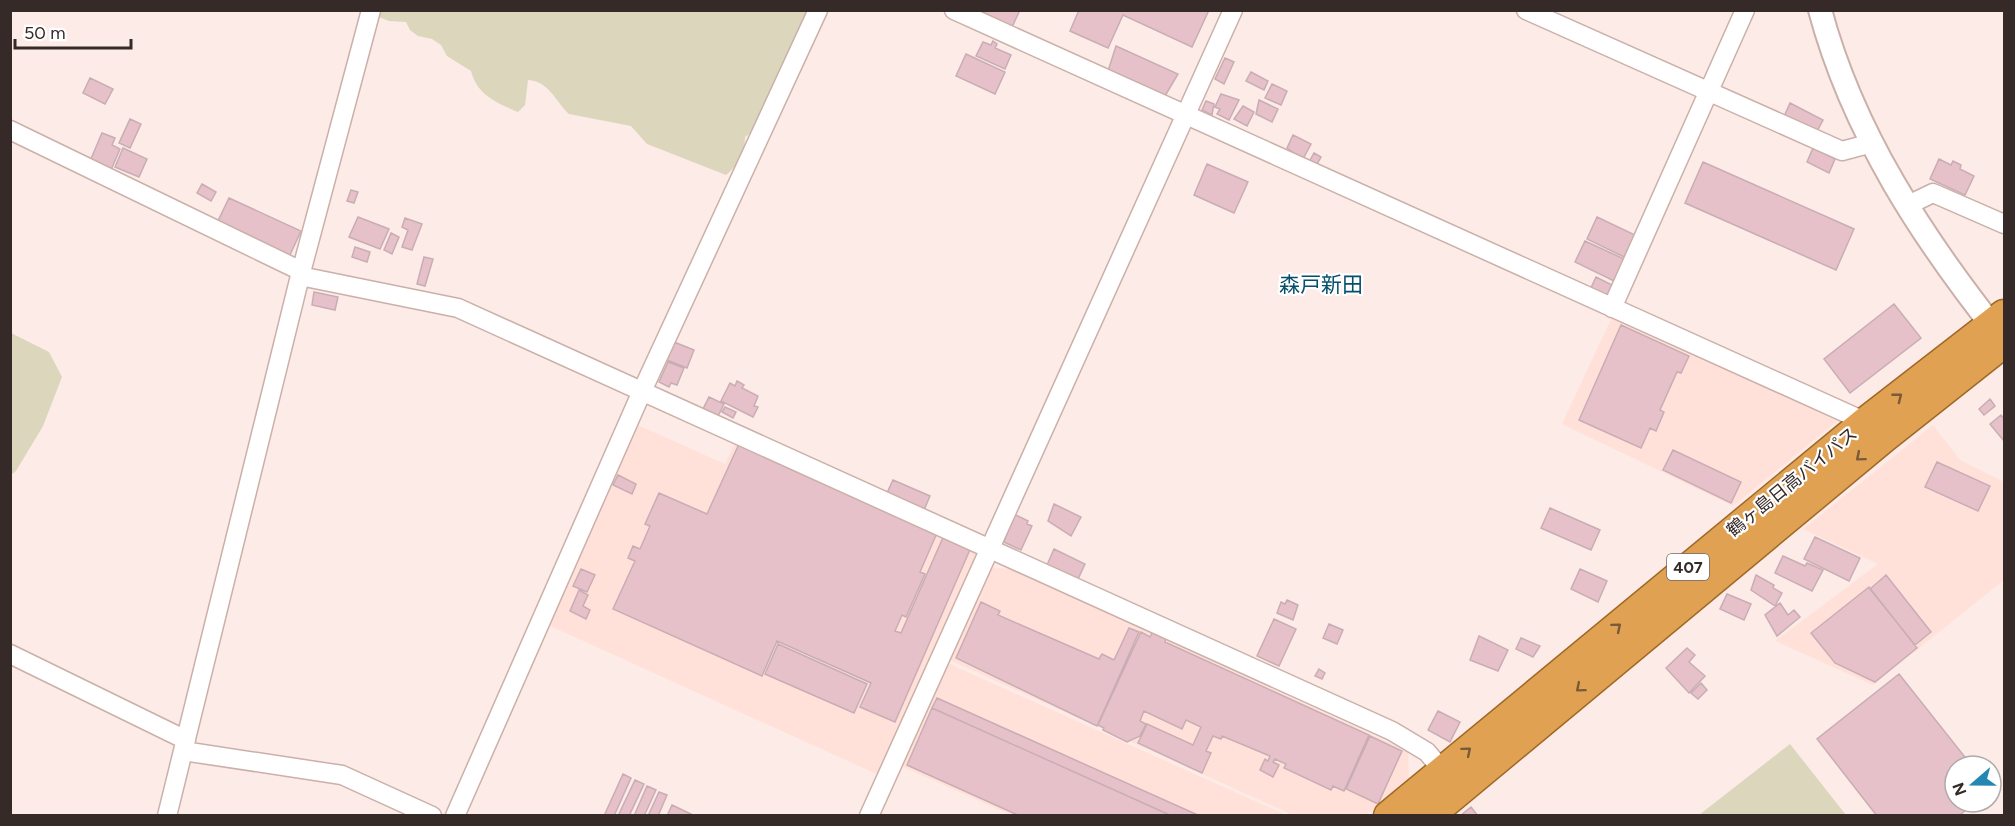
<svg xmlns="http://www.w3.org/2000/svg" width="2015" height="826" font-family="Figtree,'Noto Sans JP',sans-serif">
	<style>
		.built { fill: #ffe1d9 }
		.green { fill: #dcd7bc }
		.building { fill: #e7c1ca; stroke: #c9adb4; stroke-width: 1.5 }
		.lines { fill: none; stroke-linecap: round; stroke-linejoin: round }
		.minor-casing { stroke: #cbb0a9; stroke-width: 21 }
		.tertiary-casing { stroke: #cbb0a9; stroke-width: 26 }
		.trunk-casing { stroke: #9f6827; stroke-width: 33 }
		.minor { stroke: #fff; stroke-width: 18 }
		.tertiary { stroke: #fff; stroke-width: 22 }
		.trunk { stroke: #e0a252; stroke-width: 30 }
		.oneway { stroke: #795a39 }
		.labels { text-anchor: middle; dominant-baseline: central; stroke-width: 4.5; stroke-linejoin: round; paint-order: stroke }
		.shield { fill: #fff; stroke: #726a68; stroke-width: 1.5 }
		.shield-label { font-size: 16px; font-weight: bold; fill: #352a28 }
		.street-label { font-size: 18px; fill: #352a28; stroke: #fff }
		.quarter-label { font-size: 21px; fill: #054f6c; stroke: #fff }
	</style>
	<rect width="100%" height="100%" fill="#fcebe6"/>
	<path class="built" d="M1613,315L1840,419L1733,506L1562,424Z
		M633,423L725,464L737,438L982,550L881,776L546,624Z
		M1933,425L1960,460L2004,482V580L1873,685L1775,641L1878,564L1803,529Z
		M986,567L1012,569L1408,751L1409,782L1365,815H1293L945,658Z
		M945,662L1286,815H1011L899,765Z"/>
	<path class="green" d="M378,11H811L752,132L745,137C745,155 739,164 726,175L647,144L631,126L569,114C555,101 549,81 528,80L525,105L518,112C497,103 477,95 471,71L447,56L441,45L432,39L418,36L410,30L406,22L389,21L379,17Z
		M11,333L49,352L62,377L43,426L16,471L11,475Z
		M1790,744L1846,815H1699Z"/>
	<path class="building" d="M979,10H1020L1012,27Z
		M1079,10H1209L1192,47L1123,15L1108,48L1070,31Z
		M993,41L997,44L995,48L1011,55L1005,69L976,56L983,42L991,45Z
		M1116,46L1178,74L1165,96L1108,71Z
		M966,54L1005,72L995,94L956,76Z
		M1225,58L1234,62L1224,84L1215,79Z
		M1251,72L1268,81L1264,90L1246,81Z
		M90,78L113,89L105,104L83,93Z
		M1272,84L1287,91L1281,105L1265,98Z
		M1221,94L1239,100L1229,120L1217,114L1220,109L1215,107Z
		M1259,100L1278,109L1272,122L1256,114Z
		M1206,101L1214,104L1212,115L1202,110Z
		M1790,103L1823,120L1815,135L1783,119Z
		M1243,106L1254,112L1247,126L1234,119Z
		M130,119L141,124L130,148L119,143Z
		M102,133L115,138L112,145L120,149L111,170L90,161Z
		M1293,135L1311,144L1303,159L1287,148Z
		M123,148L147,159L139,177L115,167Z
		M1813,148L1835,159L1829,173L1807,162Z
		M1314,153L1321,157L1316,166L1309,162Z
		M1939,159L1951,165L1953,161L1961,165L1960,169L1974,176L1965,195L1930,179Z
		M1703,162L1854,229L1836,270L1685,203Z
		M1207,164L1248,182L1234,213L1194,195Z
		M202,184L216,192L211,201L197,193Z
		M351,190L358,192L354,203L347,201Z
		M229,198L301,231L289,257L217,223Z
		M358,217L389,229L380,249L349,237Z
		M1597,217L1635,235L1624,257L1587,239Z
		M405,218L422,224L412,250L402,247L408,230L402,227Z
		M391,233L399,237L392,254L384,250Z
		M1585,241L1624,259L1614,281L1575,262Z
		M355,247L370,252L367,262L352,257Z
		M424,257L433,259L425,286L417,284Z
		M1596,277L1612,285L1606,298L1590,290Z
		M314,292L338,297L335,310L312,305Z
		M1894,304L1921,338L1850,393L1824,359Z
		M1621,325L1689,356L1681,373L1677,372L1660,410L1664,412L1656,431L1650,428L1641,448L1579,420Z
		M674,342L694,350L687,368L667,360Z
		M668,362L684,368L677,385L671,383L669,387L659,382Z
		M737,381L744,385L742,388L758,396L754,406L758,407L753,417L721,401L730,383L735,386Z
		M709,397L724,404L718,416L703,409Z
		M1990,399L1995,406L1984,415L1979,409Z
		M725,407L736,412L733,418L722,412Z
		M2001,415L2004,419V441L1990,424Z
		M739,444L937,533L920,572L925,574L906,617L902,615L895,631L901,633L945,533L972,545L895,722L860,707L871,683L777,641L762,676L613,609L635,561L628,558L633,546L640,549L650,526L645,524L659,493L707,514Z
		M1673,450L1741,482L1731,503L1663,470Z
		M1937,462L1990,486L1978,511L1925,487Z
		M618,475L636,484L632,494L613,485Z
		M893,480L930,496L924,510L887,493Z
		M1054,504L1081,517L1071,536L1048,521Z
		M1550,508L1600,530L1591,550L1541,528Z
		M1014,514L1028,521L1027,524L1032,526L1021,550L1004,542Z
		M1815,537L1860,558L1849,581L1804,559Z
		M1054,549L1085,564L1078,579L1047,565Z
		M1783,556L1805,566L1807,563L1823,570L1812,591L1775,573Z
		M581,569L595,575L587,592L573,586Z
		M1580,569L1607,581L1598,602L1571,589Z
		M1756,575L1774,585L1773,588L1782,593L1775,606L1751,590Z
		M1886,575L1931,632L1915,645L1870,589Z
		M1869,587L1917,648L1875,682L1835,663L1811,633Z
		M579,590L588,595L583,606L590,610L586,619L570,611Z
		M1727,594L1751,604L1744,620L1720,609Z
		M1287,600L1298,605L1293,620L1277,613L1281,602L1285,604Z
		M981,602L1000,611L998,615L1099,659L1102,654L1114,660L1129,628L1139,632L1097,726L956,658Z
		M1780,603L1788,615L1794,610L1800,617L1777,636L1765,615Z
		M1274,619L1296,629L1279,666L1257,656Z
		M1329,624L1343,630L1337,644L1323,638Z
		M1153,631L1166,638L1165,642L1369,735L1344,791L1333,786L1331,790L1284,768L1286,764L1275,759L1273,762L1279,765L1273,777L1260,770L1265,759L1268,761L1270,756L1222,736L1221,739L1213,736L1206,751L1211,753L1202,773L1138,743L1147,724L1193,745L1201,727L1186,720L1182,729L1144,711L1140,721L1146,724L1140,736L1127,742L1103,730L1104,728L1098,725L1141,632L1150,637Z
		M1479,636L1508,650L1498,671L1470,660Z
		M1521,638L1540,646L1533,657L1516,649Z
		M778,644L867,684L854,713L765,674Z
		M1687,648L1695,655L1689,662L1705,676L1689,693L1666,668Z
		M1319,669L1325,673L1322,679L1315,676Z
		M1899,674L1972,766H1955V802H1963L1968,808L1959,816H1877L1817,739Z
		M1701,683L1707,690L1698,699L1691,693Z
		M937,698L1200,816H1172L932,708Z
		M932,708L1172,816H1020L907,765Z
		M1438,711L1460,722L1450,742L1428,730Z
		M1370,736L1402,751L1378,804L1346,789Z
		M623,774L631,778L614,816H604Z
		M635,780L644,784L629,816H618Z
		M647,786L656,790L644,816H634Z
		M659,792L667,795L658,816H648Z
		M672,805L695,816H672L668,814Z
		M1471,807L1478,816H1460Z"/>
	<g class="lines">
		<defs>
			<path id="minor" d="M954,10L1866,422
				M1526,10L1842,151L1872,143
				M10,130L301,271
				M1906,206L1933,193L2004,224
				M300,276L458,308L1392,731L1427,752L1449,778
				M1612,308L1745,10
				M10,654L186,740
				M183,751L342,775L432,816
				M167,816L300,276L371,10
				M455,816L643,389L818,10
				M869,816L1233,10"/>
			<path id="tertiary" d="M1820,10C1853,133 1923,239 2001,337"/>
			<path id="trunk" d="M1389,816L1866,422L2004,315
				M1428,816L1884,437L2004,342"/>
		</defs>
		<use href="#minor" class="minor-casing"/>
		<use href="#tertiary" class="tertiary-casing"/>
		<use href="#trunk" class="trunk-casing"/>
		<use href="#minor" class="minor"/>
		<use href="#tertiary" class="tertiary"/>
		<use href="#trunk" class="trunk"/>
	</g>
	<defs><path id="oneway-chevron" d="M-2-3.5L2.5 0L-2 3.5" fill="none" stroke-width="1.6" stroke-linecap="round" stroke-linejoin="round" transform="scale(1.5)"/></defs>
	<g class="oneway">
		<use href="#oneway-chevron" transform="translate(1898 397) rotate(-38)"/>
		<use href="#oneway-chevron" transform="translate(1860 457) rotate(140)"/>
		<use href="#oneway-chevron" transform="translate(1617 627) rotate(-40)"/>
		<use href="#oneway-chevron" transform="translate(1580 688) rotate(140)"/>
		<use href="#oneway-chevron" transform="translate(1467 751) rotate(-40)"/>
	</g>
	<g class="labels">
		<rect class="shield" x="1667" y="554" width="42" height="26" rx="4.5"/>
		<g class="shield-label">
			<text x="1688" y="567">407</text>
		</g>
		<g class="street-label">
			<text transform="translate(1792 482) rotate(-39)">鶴ヶ島日高バイパス</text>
		</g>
		<g class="quarter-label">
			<text x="1321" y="284">森戸新田</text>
		</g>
	</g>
	<rect width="2015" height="826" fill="none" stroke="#352a28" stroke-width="24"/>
	<g transform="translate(1973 784) rotate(250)"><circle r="28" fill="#ffffff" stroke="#aeaaa9" stroke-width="1.5"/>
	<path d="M0-4.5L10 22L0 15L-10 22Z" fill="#2487b1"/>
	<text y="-9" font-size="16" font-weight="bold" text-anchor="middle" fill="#352a28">N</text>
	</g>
	<path d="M15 39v9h116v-9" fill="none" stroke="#352a28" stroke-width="3"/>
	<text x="24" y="39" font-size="18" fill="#352a28" stroke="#ffffff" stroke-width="4.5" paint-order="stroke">50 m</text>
</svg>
